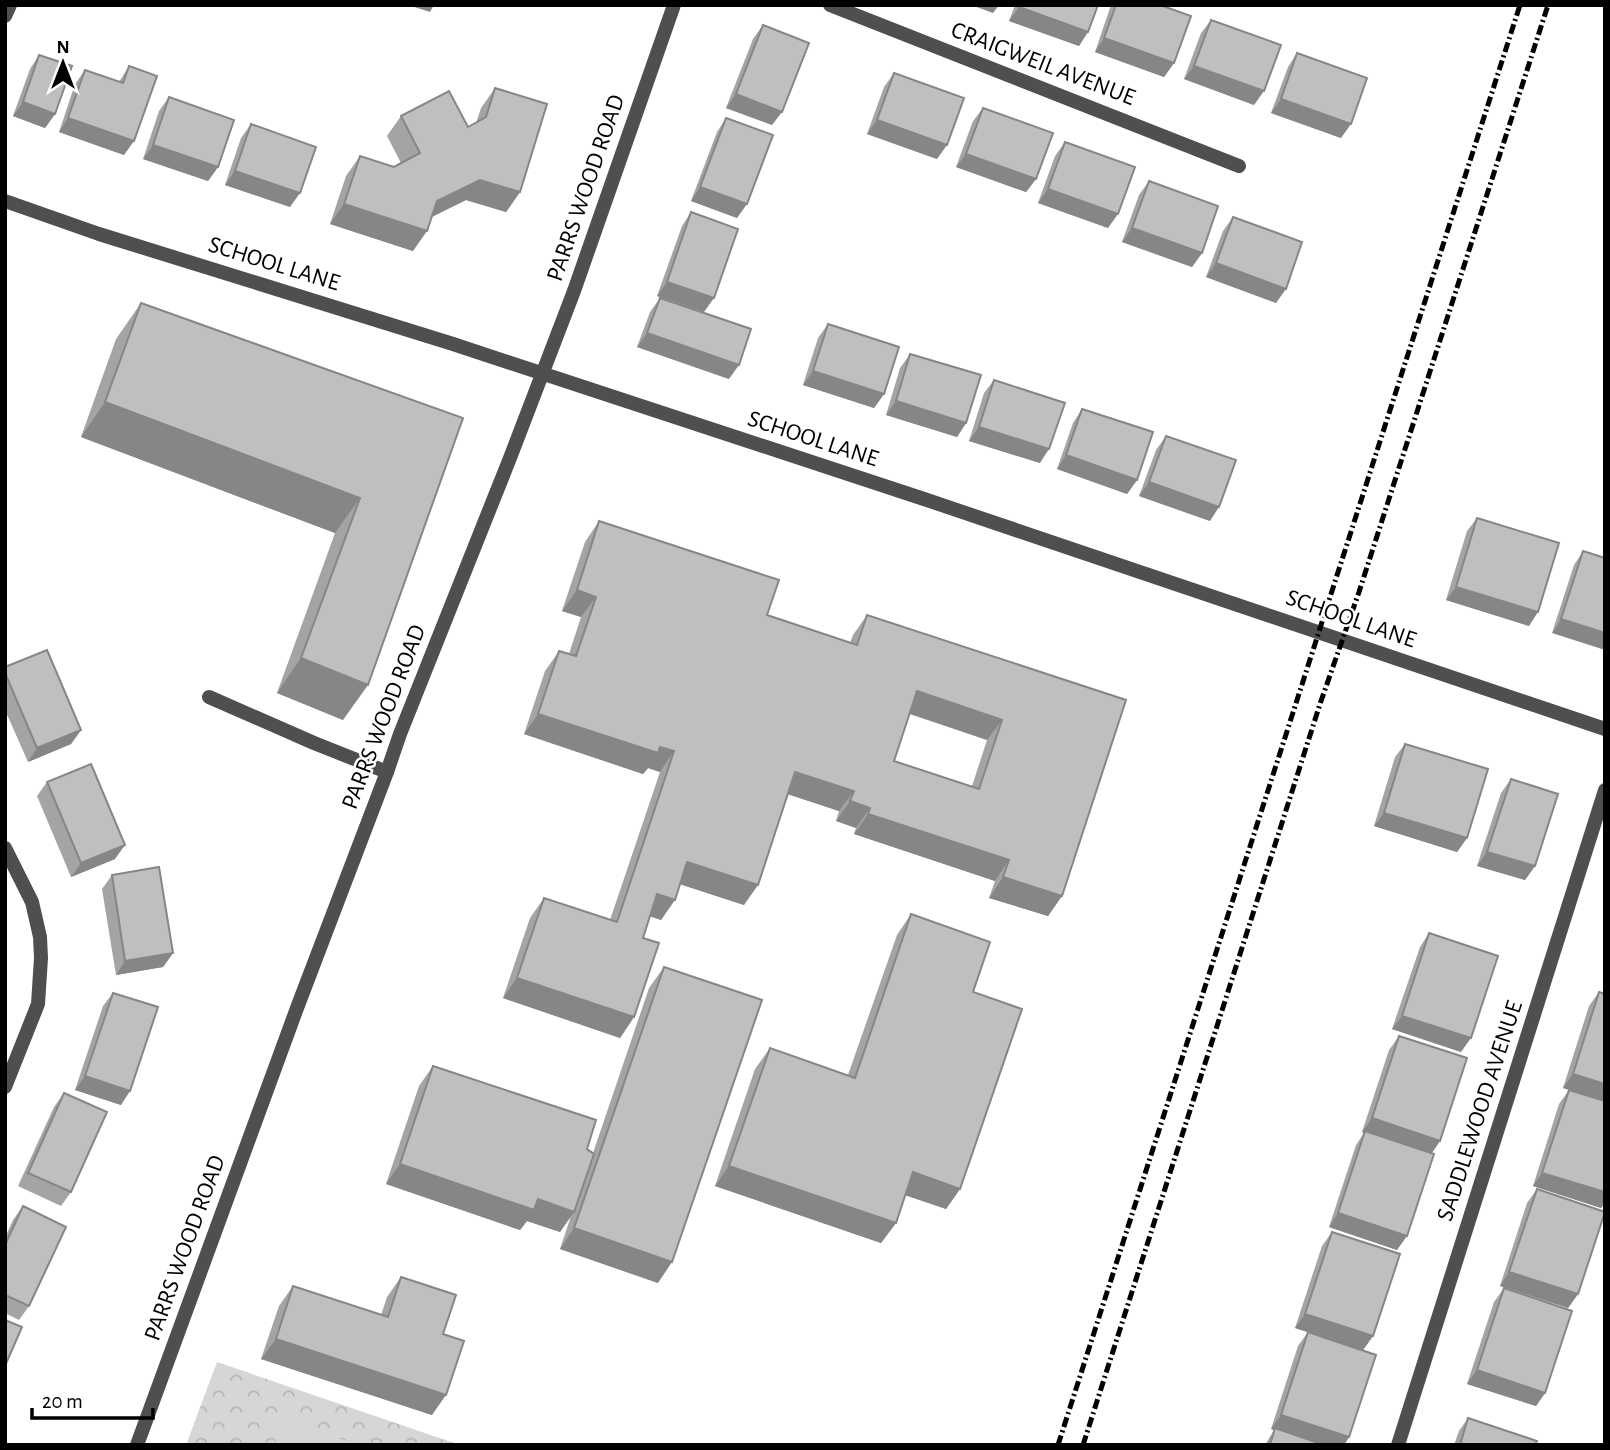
<svg xmlns="http://www.w3.org/2000/svg" width="1610" height="1450" font-family="'Alegreya Sans',sans-serif">
	<style>
		.park { fill: url(#park-crowns) }
		.pitch { fill: #d6d6d6 }
		.lines { fill: none; stroke-linecap: round; stroke-linejoin: round }
		.service { stroke: #4f4f4f; stroke-width: 14 }
		.minor { stroke: #4f4f4f; stroke-width: 14 }
		.tertiary { stroke: #4f4f4f; stroke-width: 14 }
		.rail { stroke: #000; stroke-width: 5; stroke-dasharray: 10 3.5 2 3.5; stroke-linecap: butt }
		.wall { fill: #a4a4a4; fill-rule: evenodd }
		.shaded-wall { fill: #868686 }
		.building { fill: #bfbfbf; stroke: #868686; stroke-width: 2; fill-rule: evenodd }
		.labels { text-anchor: middle; dominant-baseline: central; stroke-width: 5; stroke-linejoin: round; paint-order: stroke }
		.street-label { font-size: 24px; fill: #000; stroke: #fff }
	</style>
	<defs>
		<pattern id="park-crowns" width="20" height="18" patternUnits="userSpaceOnUse" patternTransform="scale(1.75)"><rect width="20" height="18" fill="#d6d6d6"/><path d="M2 6a3 3 0 1 1 6 0M12 15a3 3 0 1 1 6 0" fill="none" stroke="#b6b6b6"/></pattern>
	</defs>
	<rect width="100%" height="100%" fill="#fff"/>
	<path class="park" d="M217,1362L460,1445H186Z"/>
	<path class="pitch" d="M283,1419L359,1445H274Z"/>
	<g class="lines">
		<path class="service" d="M5,16L10,5
			M209,697L314,743L387,772"/>
		<path class="minor" d="M830,5L1239,166
			M5,848L32,902L40,937L41,958L38,1004L5,1087
			M1398,1445L1605,790"/>
		<path class="tertiary" d="M5,201L99,234L453,344L924,499L1605,729
			M137,1445L297,1008L387,772L400,734L510,458L574,291L674,5"/>
		<path class="rail" d="M1058,1445L1520,5
			M1083,1445L1320,704L1359,592L1548,5"/>
	</g>
	<path class="wall" d="M1015,5H1098L1079,46L1009,21Z
		M1111,5H1160L1174,63L1164,77L1095,52Z
		M1211,20L1254,105L1184,79L1201,33Z
		M763,25L772,125L726,108L753,39Z
		M1297,53L1341,138L1271,113L1288,67Z
		M39,55L55,114L45,128L13,116L30,69Z
		M129,66L124,155L59,132L75,84L85,70L119,82Z
		M894,73L937,159L867,134L884,87Z
		M495,88L520,192L506,212L466,200L432,217L413,251L330,224L346,176L360,156L394,167L401,163L387,136L401,116L468,127L476,123L481,108Z
		M169,97L218,167L208,181L143,159L159,111Z
		M983,108L1036,179L1026,192L956,167L973,121Z
		M726,118L737,218L691,201L717,132Z
		M251,124L290,207L225,185L241,138Z
		M1065,142L1108,228L1038,203L1055,156Z
		M1149,181L1202,253L1192,267L1122,242L1139,195Z
		M691,212L704,312L657,296L682,226Z
		M1233,217L1276,303L1206,277L1223,231Z
		M660,298L729,379L637,347L650,312Z
		M141,303L463,418L343,720L277,693L335,533L81,437L116,339Z
		M828,324L884,394L874,408L803,385L818,338Z
		M910,354L966,423L957,437L886,415L900,368Z
		M994,380L1040,463L969,441L984,393Z
		M1082,409L1137,480L1127,494L1057,469L1073,423Z
		M1166,436L1210,521L1139,496L1156,450Z
		M1477,518L1529,626L1446,600L1467,531Z
		M599,521L767,615L850,643L853,635L867,615L1126,700L1062,896L1048,916L989,898L995,881L854,834L856,828L836,821L839,811L788,794L744,905L680,884L661,920L650,916L643,938L634,1017L620,1038L503,998L530,918L544,898L610,920L660,772L648,768L643,774L524,734L545,671L559,651L569,654L581,617L562,611L585,542ZM909,714L987,740L972,786L894,761Z
		M1583,551L1605,558L1552,633L1574,565Z
		M5,667L81,730L71,744L28,762L5,710Z
		M1405,744L1467,838L1457,852L1374,826L1395,757Z
		M1511,779L1535,866L1525,880L1477,866L1501,793Z
		M47,782L115,859L71,877L37,796Z
		M112,875L173,953L163,967L116,975L102,889Z
		M911,914L973,992L960,1189L946,1209L905,1195L896,1223L881,1243L715,1186L755,1069L770,1048L848,1075L897,935Z
		M1429,933L1461,1052L1392,1029L1420,947Z
		M664,967L658,1283L560,1249L571,1216L560,1232L527,1221L520,1230L386,1184L419,1086L433,1066L587,1149L593,1153L649,988Z
		M1599,992L1605,1101L1563,1088L1589,1006Z
		M113,993L121,1105L75,1090L103,1006Z
		M1399,1036L1440,1141L1432,1153L1397,1250L1329,1227L1356,1145L1364,1133L1362,1132L1389,1050Z
		M1569,1090L1605,1101V1203L1601,1208L1533,1186L1559,1104Z
		M64,1093L71,1192L61,1206L18,1186L54,1107Z
		M1537,1189L1578,1294L1568,1308L1500,1286L1527,1203Z
		M23,1206L29,1306L19,1320L5,1313V1238L13,1220Z
		M1332,1232L1373,1336L1363,1350L1295,1328L1322,1246Z
		M401,1277L443,1334L432,1415L261,1359L279,1306L293,1286L381,1315L387,1297Z
		M1504,1288L1545,1393L1536,1406L1467,1384L1494,1302Z
		M1308,1332L1349,1437L1344,1445H1265L1274,1430L1271,1429L1298,1346Z
		M1468,1418L1535,1445H1454L1459,1431Z"/>
	<path class="shaded-wall" d="M408,5H434L430,12Z
		M971,5H999L993,13Z
		M1019,7L1088,32L1079,46L1009,21Z
		M1104,38L1174,63L1164,77L1095,52Z
		M1194,66L1264,91L1254,105L1184,79Z
		M736,94L782,112L772,125L726,108Z
		M1281,99L1351,124L1341,138L1271,113Z
		M23,102L55,114L45,128L13,116Z
		M68,118L134,141L124,155L59,132Z
		M877,120L947,145L937,159L867,134Z
		M153,145L218,167L208,181L143,159Z
		M966,154L1036,179L1026,192L956,167Z
		M235,171L300,193L290,207L225,185Z
		M480,180L520,192L506,212L466,200L423,221L437,201Z
		M700,187L747,204L737,218L691,201Z
		M1048,189L1118,214L1108,228L1038,203Z
		M344,204L427,231L413,251L330,224Z
		M1132,228L1202,253L1192,267L1122,242Z
		M1216,263L1286,289L1276,303L1206,277Z
		M667,282L714,298L704,312L657,296Z
		M647,333L739,365L729,379L637,347Z
		M813,371L884,394L874,408L803,385Z
		M896,401L966,423L957,437L886,415Z
		M105,402L360,498L335,533L81,437Z
		M979,427L1049,449L1040,463L969,441Z
		M1066,455L1137,480L1127,494L1057,469Z
		M1149,482L1219,507L1210,521L1139,496Z
		M1456,587L1538,612L1529,626L1446,600Z
		M577,590L596,597L581,617L562,611Z
		M1561,619L1605,633V650L1552,633Z
		M301,658L368,685L343,720L277,693Z
		M917,691L1002,720L987,740L903,711Z
		M538,714L660,747L674,751L660,772L648,768L643,774L524,734Z
		M81,730L71,744L28,762L37,748Z
		M795,772L854,791L839,811L781,792Z
		M850,801L870,808L856,828L836,821Z
		M1384,813L1467,838L1457,852L1374,826Z
		M868,814L1009,860L995,881L854,834Z
		M125,845L115,859L71,877L81,863Z
		M1487,852L1535,866L1525,880L1477,866Z
		M687,862L758,885L744,905L673,882Z
		M1003,877L1062,896L1048,916L989,898Z
		M657,894L675,900L661,920L643,914Z
		M173,953L163,967L116,975L125,961Z
		M517,978L634,1017L620,1038L503,998Z
		M1402,1016L1471,1038L1461,1052L1392,1029Z
		M1573,1074L1605,1084V1101L1563,1088Z
		M85,1076L130,1091L121,1105L75,1090Z
		M1372,1118L1440,1141L1430,1155L1362,1132Z
		M400,1164L538,1199L574,1212L560,1232L527,1221L520,1230L386,1184Z
		M729,1166L896,1223L881,1243L715,1186Z
		M913,1172L960,1189L946,1209L899,1193Z
		M1542,1173L1605,1192V1203L1601,1208L1533,1186Z
		M1338,1213L1407,1236L1397,1250L1329,1227Z
		M574,1228L672,1262L658,1283L560,1249Z
		M1509,1272L1578,1294L1568,1308L1500,1286Z
		M1305,1314L1373,1336L1363,1350L1295,1328Z
		M276,1339L446,1395L432,1415L261,1359Z
		M1477,1370L1545,1393L1536,1406L1467,1384Z
		M1281,1415L1349,1437L1344,1445H1320L1271,1429Z"/>
	<path class="building" d="M1019,5H1098L1088,32L1019,7Z
		M1116,5H1160L1191,16L1174,63L1104,38Z
		M1211,20L1281,45L1264,91L1194,66Z
		M763,25L809,43L782,112L736,94Z
		M1297,53L1367,78L1351,124L1281,99Z
		M39,55L72,66L55,114L23,102Z
		M129,66L157,76L134,141L68,118L85,70L123,83Z
		M894,73L964,98L947,145L877,120Z
		M495,88L547,104L520,192L480,180L437,201L427,231L344,204L360,156L394,167L420,153L401,116L449,91L468,127L486,117Z
		M169,97L234,120L218,167L153,145Z
		M983,108L1053,133L1036,179L966,154Z
		M726,118L773,135L747,204L700,187Z
		M251,124L316,147L300,193L235,171Z
		M1065,142L1135,167L1118,214L1048,189Z
		M1149,181L1218,206L1202,253L1132,228Z
		M691,212L738,229L714,298L667,282Z
		M1233,217L1302,242L1286,289L1216,263Z
		M660,298L751,329L739,365L647,333Z
		M141,303L463,418L368,685L301,658L360,498L105,402Z
		M828,324L899,347L884,394L813,371Z
		M910,354L981,375L966,423L896,401Z
		M994,380L1065,403L1049,449L979,427Z
		M1082,409L1153,432L1137,480L1066,455Z
		M1166,436L1236,460L1219,507L1149,482Z
		M1477,518L1559,543L1538,612L1456,587Z
		M599,521L779,580L767,615L857,645L867,615L1126,700L1062,896L1003,877L1009,860L868,814L870,808L850,801L854,791L795,772L758,885L687,862L675,900L657,894L643,938L659,943L634,1017L517,978L544,898L617,922L674,751L660,747L658,753L538,714L559,651L576,656L596,597L577,590ZM917,691L1002,720L979,789L894,761Z
		M1583,551L1605,558V633L1561,619Z
		M47,650L81,730L37,748L5,673V667Z
		M1405,744L1488,769L1467,838L1384,813Z
		M91,764L125,845L81,863L47,782Z
		M1511,779L1558,794L1535,866L1487,852Z
		M159,867L173,953L125,961L112,875Z
		M911,914L990,942L973,992L1022,1009L960,1189L913,1172L896,1223L729,1166L770,1048L855,1078Z
		M1429,933L1498,956L1471,1038L1402,1016Z
		M664,967L762,1000L672,1262L574,1228Z
		M1599,992L1605,994V1084L1573,1074Z
		M113,993L158,1007L130,1091L85,1076Z
		M1399,1036L1467,1058L1440,1141L1372,1118Z
		M433,1066L596,1120L587,1149L594,1154L574,1212L538,1199L534,1210L400,1164Z
		M1569,1090L1605,1101V1192L1542,1173Z
		M64,1093L107,1112L71,1192L28,1173Z
		M1365,1131L1434,1154L1407,1236L1338,1213Z
		M1537,1189L1605,1212L1578,1294L1509,1272Z
		M23,1206L66,1227L29,1306L5,1295V1245Z
		M1332,1232L1400,1254L1373,1336L1305,1314Z
		M401,1277L456,1295L443,1334L464,1341L446,1395L276,1339L293,1286L388,1317Z
		M1504,1288L1572,1311L1545,1393L1477,1370Z
		M5,1320L22,1327L5,1366Z
		M1308,1332L1376,1355L1349,1437L1281,1415Z
		M1468,1418L1537,1441L1535,1445H1460Z
		M1275,1428L1324,1445H1270Z"/>
	<g class="labels">
		<g class="street-label">
			<text transform="translate(1043 64) rotate(21)">CRAIGWEIL AVENUE</text>
			<text transform="translate(586 188) rotate(-71)">PARRS WOOD ROAD</text>
			<text transform="translate(274 264) rotate(17)">SCHOOL LANE</text>
			<text transform="translate(813 439) rotate(18)">SCHOOL LANE</text>
			<text transform="translate(1351 619) rotate(19)">SCHOOL LANE</text>
			<text transform="translate(384 717) rotate(-69)">PARRS WOOD ROAD</text>
			<text transform="translate(1480 1111) rotate(-72)">SADDLEWOOD AVENUE</text>
			<text transform="translate(185 1248) rotate(-70)">PARRS WOOD ROAD</text>
		</g>
	</g>
	<rect width="1610" height="1450" fill="none" stroke="#000000" stroke-width="14"/>
	<g transform="translate(63 63)" stroke="#ffffff" stroke-width="5" paint-order="stroke">
	<path d="M0-5L12 26L0 18L-12 26Z" fill="#000000"/>
	<text y="-10" font-size="19" font-weight="bold" text-anchor="middle" fill="#000000">N</text>
	</g>
	<path d="M32 1408v10h121v-10" fill="none" stroke="#000000" stroke-width="3.5"/>
	<text x="42" y="1408" font-size="21" fill="#000000" stroke="#ffffff" stroke-width="5" paint-order="stroke">20 m</text>
</svg>
